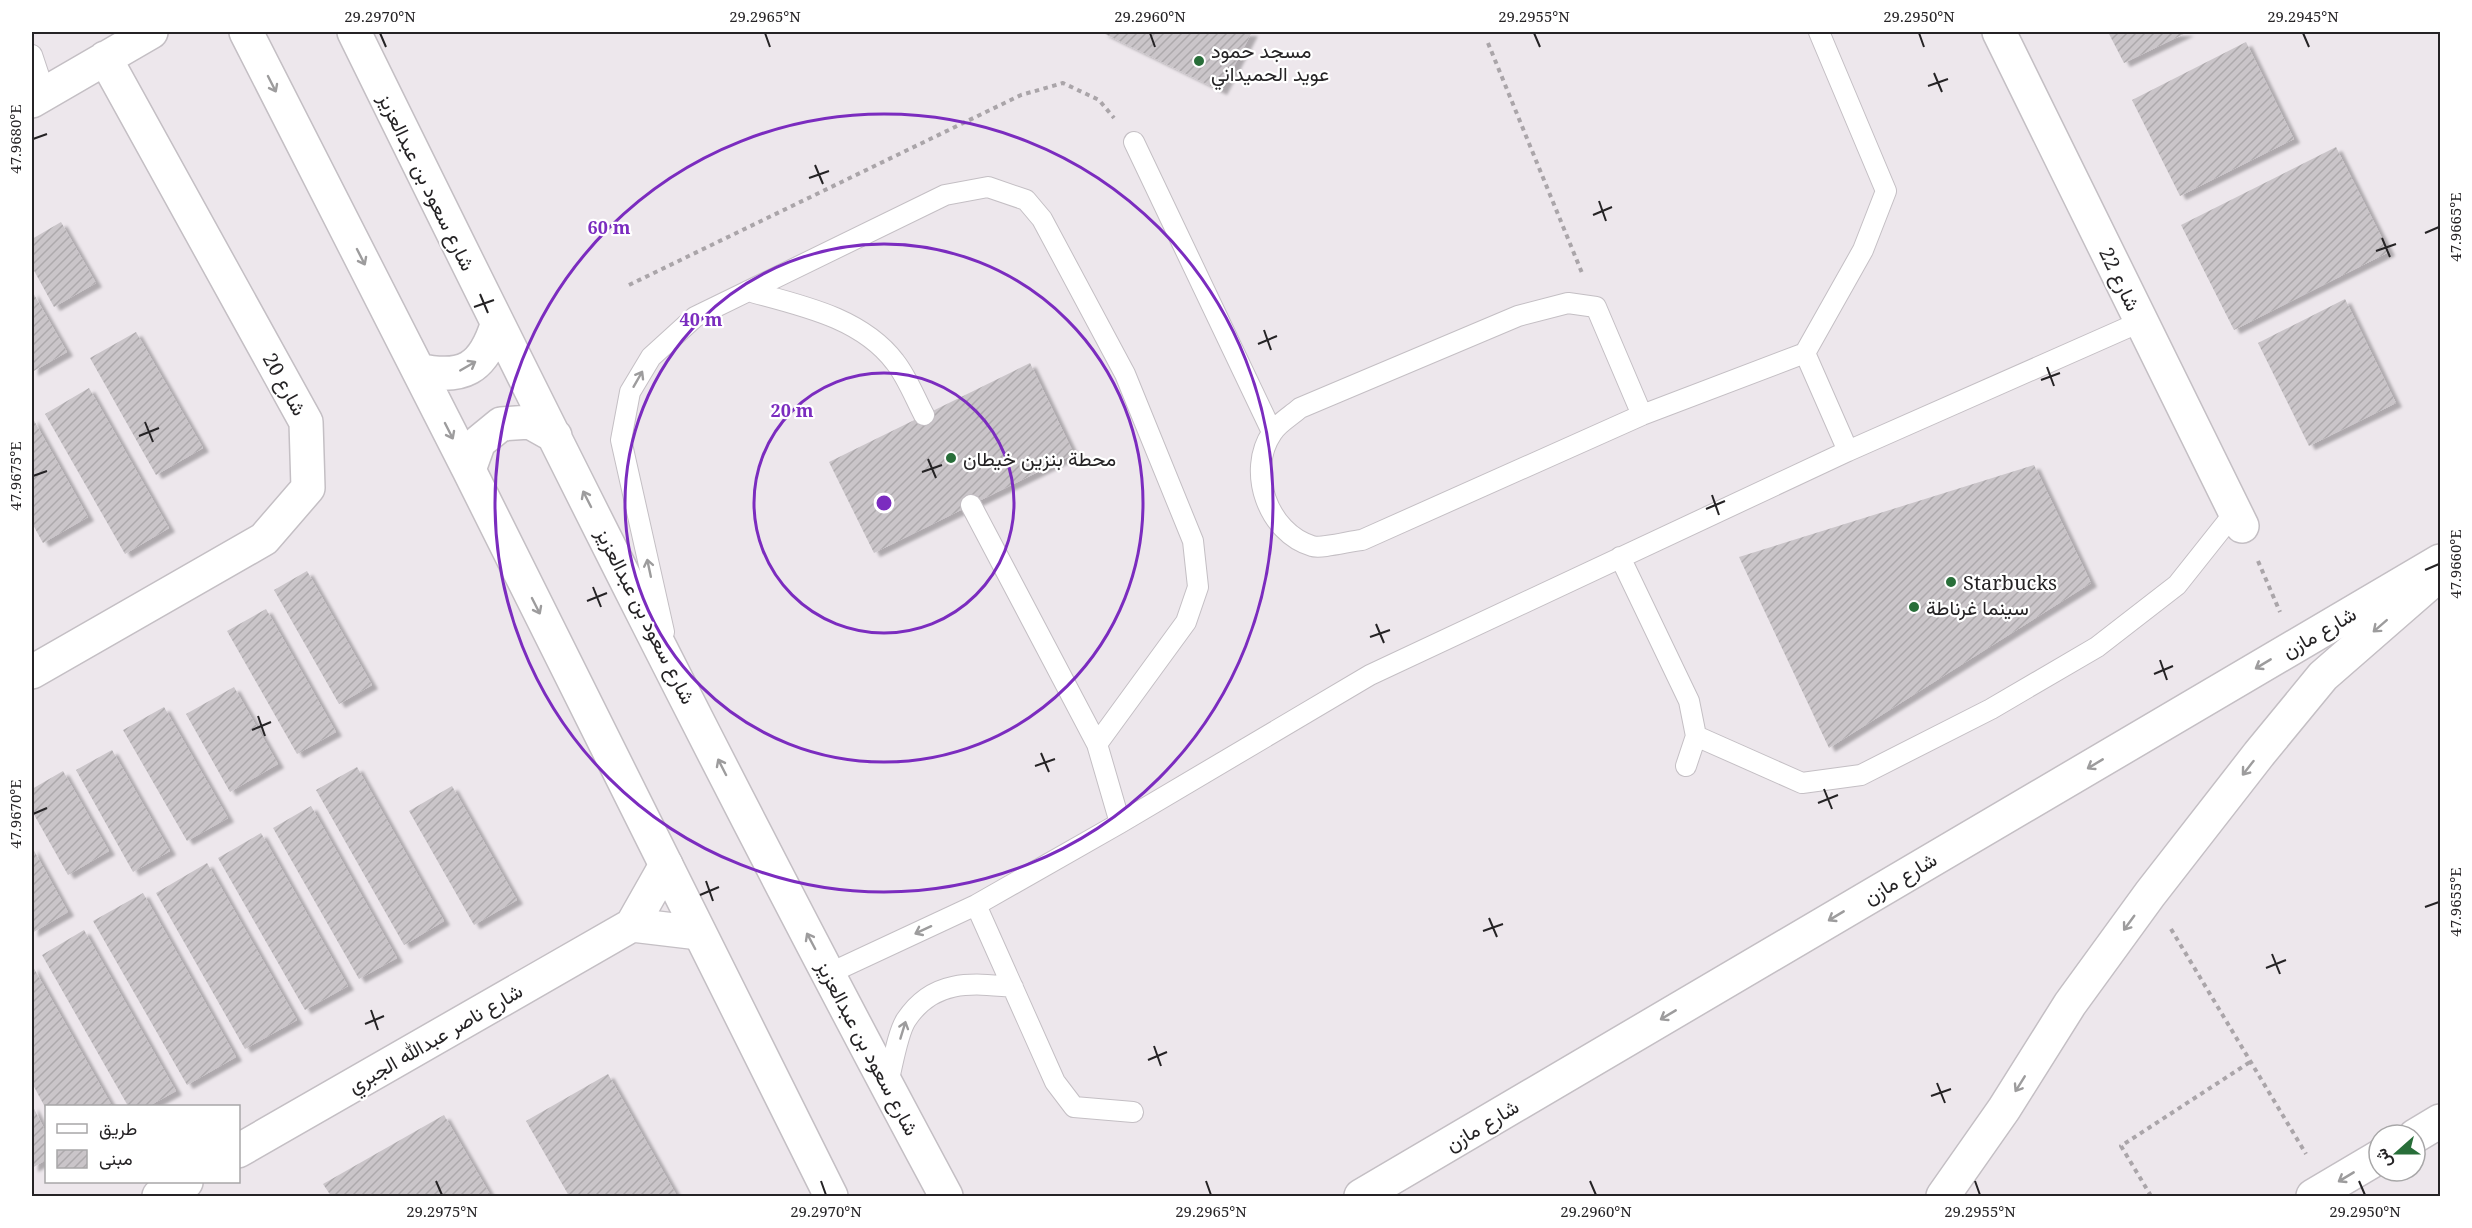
<svg xmlns="http://www.w3.org/2000/svg" width="2472" height="1228" font-family="'Noto Serif',Vazirmatn,serif">
	<style>
		.building { fill: url(#building-hatch); filter: url(#shadow) }
		.lines { fill: none; stroke-linecap: round; stroke-linejoin: round }
		.service-casing { stroke: #c4bfc4; stroke-width: 22 }
		.minor-casing { stroke: #c4bfc4; stroke-width: 36 }
		.tertiary-casing { stroke: #c4bfc4; stroke-width: 36 }
		.secondary-casing { stroke: #c4bfc4; stroke-width: 36 }
		.primary-casing { stroke: #c4bfc4; stroke-width: 36 }
		.trunk-casing { stroke: #c4bfc4; stroke-width: 36 }
		.path { stroke: #aaa5a9; stroke-width: 4; stroke-dasharray: 4.5 4.5; stroke-linecap: butt }
		.service { stroke: #fff; stroke-width: 20 }
		.minor { stroke: #fff; stroke-width: 33 }
		.tertiary { stroke: #fff; stroke-width: 33 }
		.secondary { stroke: #fff; stroke-width: 33 }
		.primary { stroke: #fff; stroke-width: 33 }
		.trunk { stroke: #fff; stroke-width: 33 }
		.oneway { stroke: #9d9c9d }
		.ticks { fill: none; stroke: #252325; stroke-width: 2 }
		.ring { fill: none; stroke: #7b2cbf; stroke-width: 3 }
		.poi-dot { fill: #286e39; stroke: #fff; stroke-width: 2 }
		.labels { text-anchor: middle; dominant-baseline: central; stroke-width: 4.5; stroke-linejoin: round; paint-order: stroke }
		.poi-label { font-size: 20px; fill: #252325; stroke: #fff; text-anchor: start }
		.street-label { font-size: 20px; fill: #252325; stroke: #fff }
		.centre { fill: #7b2cbf; stroke: #fff; stroke-width: 3 }
		.ring-label { font-size: 18px; text-anchor: middle; font-weight: bold; fill: #7b2cbf; stroke: #fff; stroke-width: 4.5; stroke-linejoin: round; paint-order: stroke }
		.neatline { fill: none; stroke: #252325; stroke-width: 2 }
		.ticks-label { font-size: 15px; text-anchor: middle; fill: #252325 }
	</style>
	<defs>
		<pattern id="building-hatch" width="6" height="6" patternUnits="userSpaceOnUse" patternTransform="scale(1.5)"><rect width="6" height="6" fill="#cac5c9"/><path d="M-1 1l2-2M0 6l6-6M5 7l2-2" fill="none" stroke="#ada9ac"/></pattern>
		<filter id="shadow"><feDropShadow dx="6" dy="4" stdDeviation="1.5" flood-color="#0004"/></filter>
	</defs>
	<rect width="100%" height="100%" fill="#ede7ec"/>
	<path class="building" d="M1101,32H1252L1221,91Z
		M2108,32H2188L2124,63Z
		M2246,42L2294,139L2180,196L2132,100Z
		M2336,147L2389,252L2234,330L2181,225Z
		M61,222L96,283L54,307L32,267V239Z
		M32,291L67,352L32,372Z
		M2345,299L2396,403L2309,446L2258,343Z
		M136,332L203,448L156,475L90,358Z
		M1030,363L1074,454L874,553L829,462Z
		M89,388L169,528L125,554L45,414Z
		M32,417L88,517L43,543L32,523Z
		M2034,465L2091,583L1829,748L1739,557Z
		M307,571L372,685L339,704L274,590Z
		M266,609L336,732L297,754L227,631Z
		M234,687L278,764L230,792L186,714Z
		M164,707L228,818L187,841L123,730Z
		M112,750L170,851L133,872L76,770Z
		M357,767L444,921L404,945L316,790Z
		M63,771L109,851L68,875L32,811V789Z
		M452,786L517,900L474,925L409,811Z
		M311,806L397,958L359,979L273,828Z
		M261,833L348,986L305,1010L218,858Z
		M32,847L68,912L32,933Z
		M207,863L297,1020L245,1049L156,893Z
		M143,893L236,1057L187,1085L93,921Z
		M84,930L176,1091L149,1106H128L42,955Z
		M32,965L112,1106H46V1109L32,1083Z
		M608,1074L677,1196H569L526,1121Z
		M32,1105L46,1132V1160L32,1168Z
		M444,1115L491,1196H331L323,1184Z"/>
	<g class="lines">
		<defs>
			<path id="service" d="M32,55L45,94
				M1134,142L1272,432
				M748,291C799,305 861,317 895,362C907,377 915,398 924,415
				M1805,353L1848,451
				M1642,415L1596,307L1568,303L1518,316L1300,408C1291,416 1278,423 1272,433C1246,471 1268,533 1312,546C1321,549 1350,541 1362,540L1642,415L1805,353L1863,250L1886,191L1819,32
				M971,505L1097,744L1120,823
				M1620,557L1689,701L1696,736L1686,766
				M664,632L621,440L630,392L651,357L695,317L945,195L988,187L1026,200L1042,219L1125,374L1193,541L1198,587L1186,622L1097,744
				M1696,736L1802,783L1861,775L1991,709L2097,647L2177,585L2235,512
				M976,905L1055,1082L1074,1107L1133,1112
				M828,974L976,905L1120,823L1370,675L1848,451L2140,322
				M887,1087C892,1069 897,1034 906,1020C933,979 971,983 1013,987"/>
			<path id="minor" d="M1999,32L2242,526
				M32,101L151,32
				M32,672L264,539L308,488L306,422L105,58"/>
			<path id="tertiary" d="M632,925L699,933
				M238,1151L632,925L666,865
				M159,1196L186,1182"/>
			<path id="secondary" d="M246,32L469,470L831,1196
				M354,32C546,423 740,813 946,1196
				M418,370C463,380 483,369 497,325
				M469,470L479,442L501,424L530,422L555,436"/>
			<path id="primary" d="M1361,1196L2440,561"/>
			<path id="trunk" d="M2415,1136L2440,1121
				M1943,1196L2004,1109L2070,1004L2150,894L2259,754L2323,676L2440,574
				M2313,1196L2379,1157"/>
		</defs>
		<use href="#service" class="service-casing"/>
		<use href="#minor" class="minor-casing"/>
		<use href="#tertiary" class="tertiary-casing"/>
		<use href="#secondary" class="secondary-casing"/>
		<use href="#primary" class="primary-casing"/>
		<use href="#trunk" class="trunk-casing"/>
		<path class="path" d="M1488,43L1582,273
			M629,285L1021,95L1063,83L1099,100L1114,118
			M2258,561L2280,612
			M2171,929L2306,1154
			M2151,1196L2121,1146L2250,1062"/>
		<use href="#service" class="service"/>
		<use href="#minor" class="minor"/>
		<use href="#tertiary" class="tertiary"/>
		<use href="#secondary" class="secondary"/>
		<use href="#primary" class="primary"/>
		<use href="#trunk" class="trunk"/>
	</g>
	<defs><path id="oneway-shaft" d="M-6 0H5M1.5-3L5.5 0L1.5 3" fill="none" stroke-width="1.6" stroke-linecap="round" stroke-linejoin="round" transform="scale(1.5)"/></defs>
	<g class="oneway">
		<use href="#oneway-shaft" transform="translate(272 84) rotate(63)"/>
		<use href="#oneway-shaft" transform="translate(361 257) rotate(63)"/>
		<use href="#oneway-shaft" transform="translate(468 366) rotate(-30)"/>
		<use href="#oneway-shaft" transform="translate(638 379) rotate(-60)"/>
		<use href="#oneway-shaft" transform="translate(449 431) rotate(63)"/>
		<use href="#oneway-shaft" transform="translate(587 499) rotate(-117)"/>
		<use href="#oneway-shaft" transform="translate(649 568) rotate(-102)"/>
		<use href="#oneway-shaft" transform="translate(536 606) rotate(63)"/>
		<use href="#oneway-shaft" transform="translate(2380 626) rotate(139)"/>
		<use href="#oneway-shaft" transform="translate(2263 664) rotate(149)"/>
		<use href="#oneway-shaft" transform="translate(2095 764) rotate(149)"/>
		<use href="#oneway-shaft" transform="translate(722 767) rotate(-117)"/>
		<use href="#oneway-shaft" transform="translate(2248 768) rotate(128)"/>
		<use href="#oneway-shaft" transform="translate(1836 916) rotate(149)"/>
		<use href="#oneway-shaft" transform="translate(2129 923) rotate(126)"/>
		<use href="#oneway-shaft" transform="translate(923 930) rotate(155)"/>
		<use href="#oneway-shaft" transform="translate(811 941) rotate(-118)"/>
		<use href="#oneway-shaft" transform="translate(1668 1015) rotate(149)"/>
		<use href="#oneway-shaft" transform="translate(903 1030) rotate(-73)"/>
		<use href="#oneway-shaft" transform="translate(2020 1084) rotate(122)"/>
		<use href="#oneway-shaft" transform="translate(2346 1177) rotate(149)"/>
	</g>
	<path class="ticks" d="M380,33L386,47M765,33L770,47M1150,33L1155,47M1534,33L1540,47M1919,33L1924,47M2303,33L2309,47M1934,73L1942,92M1928,86L1948,79M33,139L47,134M815,165L823,184M809,178L829,171M1599,201L1606,221M1593,215L1612,207M2425,233L2439,227M2382,238L2390,257M2376,251L2396,244M480,294L488,313M474,307L494,300M1264,330L1271,350M1258,344L1277,336M2047,367L2054,386M2041,380L2060,373M145,422L153,442M139,436L159,428M928,459L936,478M922,472L942,465M33,476L47,471M1712,495L1719,515M1706,509L1725,501M2425,570L2439,564M593,587L601,607M587,601L607,593M1376,624L1384,643M1370,637L1390,630M2160,660L2167,680M2154,674L2173,666M258,716L265,736M252,730L271,722M1041,753L1049,772M1035,766L1055,759M1824,789L1832,809M1818,803L1838,795M33,814L47,808M706,881L713,901M700,895L719,887M2425,907L2439,902M1489,918L1497,937M1483,931L1503,924M2272,954L2280,974M2266,968L2286,960M371,1010L378,1030M365,1024L384,1016M1154,1046L1161,1066M1148,1060L1167,1052M1937,1083L1945,1103M1931,1096L1951,1089M436,1181L442,1195M821,1181L826,1195M1206,1181L1211,1195M1590,1181L1596,1195M1975,1181L1980,1195M2359,1181L2365,1195"/>
	<g class="ring">
		<circle cx="884" cy="503" r="130"/>
		<circle cx="884" cy="503" r="259"/>
		<circle cx="884" cy="503" r="389"/>
	</g>
	<g class="poi-dot">
		<circle cx="1199" cy="61" r="6"/>
		<circle cx="951" cy="458" r="6"/>
		<circle cx="1951" cy="582" r="6"/>
		<circle cx="1914" cy="607" r="6"/>
	</g>
	<g class="labels">
		<g class="poi-label">
			<text x="1211" y="50">مسجد حمود<tspan x="1211" dy="23">عويد الحميداني</tspan></text>
			<text x="963" y="458">محطة بنزين خيطان</text>
			<text x="1963" y="582">Starbucks</text>
			<text x="1926" y="607">سينما غرناطة</text>
		</g>
		<g class="street-label">
			<text transform="translate(427 182) rotate(64)">شارع سعود بن عبدالعزيز</text>
			<text transform="translate(2120 279) rotate(64)">شارع 22</text>
			<text transform="translate(285 384) rotate(61)">شارع 20</text>
			<text transform="translate(646 616) rotate(63)">شارع سعود بن عبدالعزيز</text>
			<text transform="translate(2319 632) rotate(-30)">شارع مازن</text>
			<text transform="translate(1900 878) rotate(-31)">شارع مازن</text>
			<text transform="translate(435 1038) rotate(-30)">شارع ناصر عبدالله الجبري</text>
			<text transform="translate(868 1048) rotate(62)">شارع سعود بن عبدالعزيز</text>
			<text transform="translate(1482 1125) rotate(-31)">شارع مازن</text>
		</g>
	</g>
	<circle cx="884" cy="503" r="9" class="centre"/>
	<g class="ring-label">
		<text x="609" y="234">60 m</text>
		<text x="701" y="326">40 m</text>
		<text x="792" y="417">20 m</text>
	</g>
	<rect width="2472" height="1228" fill="none" stroke="#ffffff" stroke-width="66"/>
	<rect x="45" y="1105" width="195" height="78" fill="#ffffff" stroke="#a8a7a8" stroke-width="1.5"/>
	<rect x="57" y="1124" width="30" height="9" fill="#ffffff" stroke="#a8a7a8" stroke-width="1.5"/>
	<text x="99" y="1135" font-size="18" fill="#252325">طريق</text>
	<rect x="57" y="1150" width="30" height="18" fill="url(#building-hatch)" stroke="#a8a7a8" stroke-width="1.5"/>
	<text x="99" y="1165" font-size="18" fill="#252325">مبنى</text>
	<g transform="translate(2397 1153) rotate(249)"><circle r="28" fill="#ffffff" stroke="#a8a7a8" stroke-width="1.5"/>
	<path d="M0-4.5L10 22L0 15L-10 22Z" fill="#286e39"/>
	<text y="-9" font-size="16" font-weight="bold" text-anchor="middle" fill="#252325">ش</text>
	</g>
	<rect x="33" y="33" width="2406" height="1162" class="neatline"/>
	<g class="ticks-label">
		<text x="380" y="22">29.2970°N</text>
		<text x="765" y="22">29.2965°N</text>
		<text x="1150" y="22">29.2960°N</text>
		<text x="1534" y="22">29.2955°N</text>
		<text x="1919" y="22">29.2950°N</text>
		<text x="2303" y="22">29.2945°N</text>
		<text transform="translate(16 139) rotate(-90)" y="5">47.9680°E</text>
		<text transform="translate(2456 227) rotate(-90)" y="5">47.9665°E</text>
		<text transform="translate(16 476) rotate(-90)" y="5">47.9675°E</text>
		<text transform="translate(2456 564) rotate(-90)" y="5">47.9660°E</text>
		<text transform="translate(16 814) rotate(-90)" y="5">47.9670°E</text>
		<text transform="translate(2456 902) rotate(-90)" y="5">47.9655°E</text>
		<text x="442" y="1217">29.2975°N</text>
		<text x="826" y="1217">29.2970°N</text>
		<text x="1211" y="1217">29.2965°N</text>
		<text x="1596" y="1217">29.2960°N</text>
		<text x="1980" y="1217">29.2955°N</text>
		<text x="2365" y="1217">29.2950°N</text>
	</g>
</svg>
